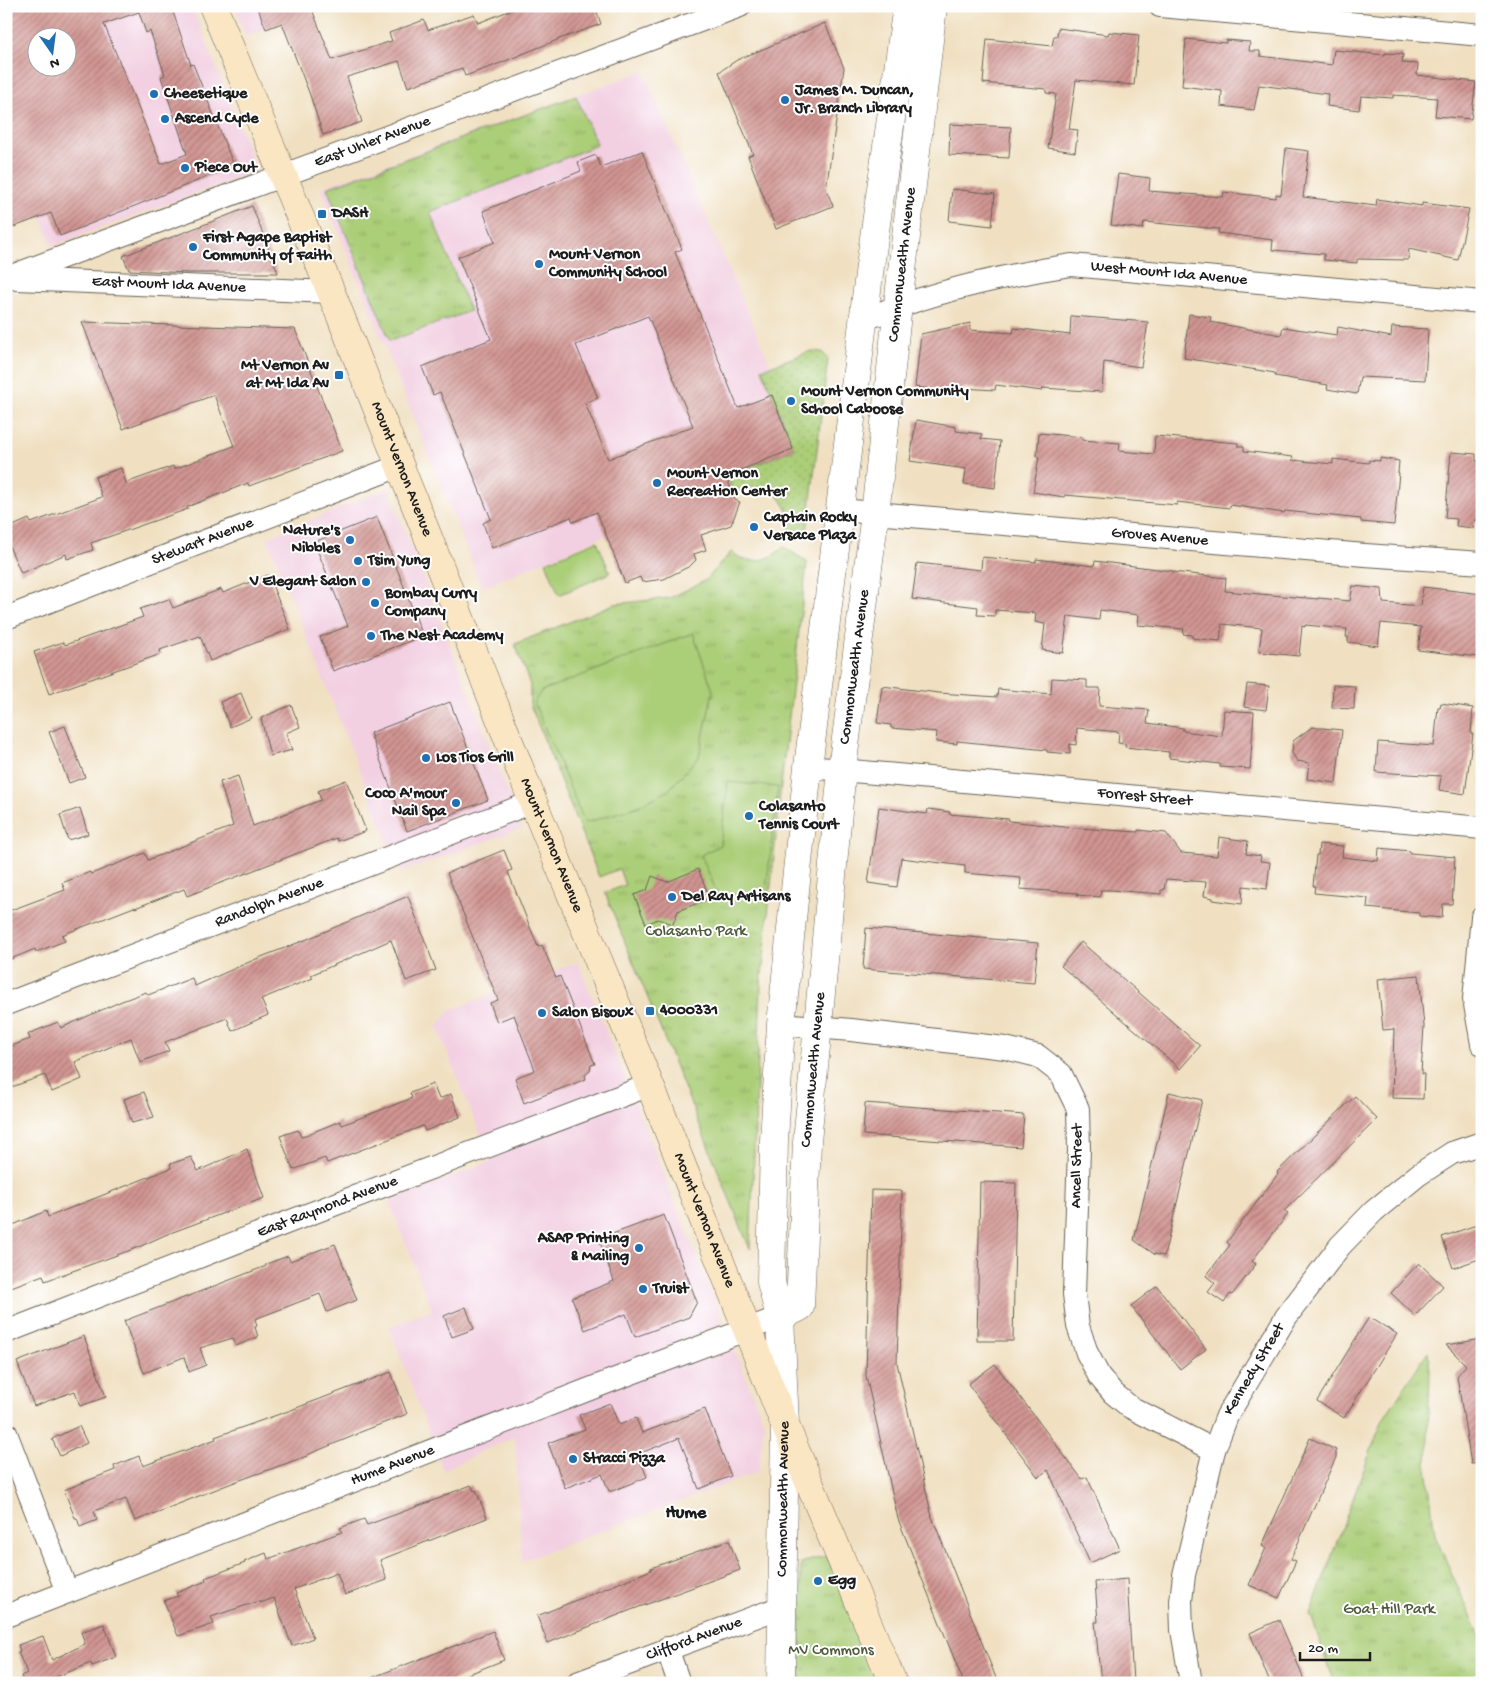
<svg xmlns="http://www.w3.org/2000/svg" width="1488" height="1689" font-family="'Gochi Hand',sans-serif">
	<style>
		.built { fill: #f2cfe1; fill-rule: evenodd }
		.grass { fill: url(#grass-dots); stroke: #64754a }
		.park { fill: url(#park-tufts); stroke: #64754a }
		.pitch { fill: #abce78; stroke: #64754a }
		.building { fill: url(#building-hatch); fill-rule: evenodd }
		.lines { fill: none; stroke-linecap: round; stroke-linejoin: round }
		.minor-casing { stroke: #666156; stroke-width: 24 }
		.tertiary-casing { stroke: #666156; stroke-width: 29 }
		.secondary-casing { stroke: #666156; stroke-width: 29 }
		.minor { stroke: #fff; stroke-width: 22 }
		.tertiary { stroke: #fff; stroke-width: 28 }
		.secondary { stroke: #fbe6c4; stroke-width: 28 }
		.poi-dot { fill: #1f6fb2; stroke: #fff; stroke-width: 2 }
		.labels { text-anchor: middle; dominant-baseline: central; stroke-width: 4; stroke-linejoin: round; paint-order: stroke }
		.poi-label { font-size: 16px; font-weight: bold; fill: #1c1c1c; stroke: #fff; text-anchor: start }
		.street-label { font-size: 16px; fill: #1c1c1c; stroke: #fff }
		.park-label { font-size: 16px; fill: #4e5a3c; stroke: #fff }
		.neighbourhood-label { font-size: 18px; font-weight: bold; fill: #1c1c1c; stroke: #fff }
	</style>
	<defs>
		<pattern id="grass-dots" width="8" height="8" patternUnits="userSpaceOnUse" patternTransform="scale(1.25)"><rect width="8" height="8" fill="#abce78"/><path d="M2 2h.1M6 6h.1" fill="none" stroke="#93b067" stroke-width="1.8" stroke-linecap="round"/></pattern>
		<pattern id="park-tufts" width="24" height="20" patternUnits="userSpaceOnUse" patternTransform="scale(1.25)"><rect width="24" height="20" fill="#abce78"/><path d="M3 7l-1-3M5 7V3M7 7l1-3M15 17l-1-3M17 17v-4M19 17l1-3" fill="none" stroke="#93b067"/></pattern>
		<pattern id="building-hatch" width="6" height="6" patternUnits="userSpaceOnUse" patternTransform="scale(1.25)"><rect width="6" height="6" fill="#d19592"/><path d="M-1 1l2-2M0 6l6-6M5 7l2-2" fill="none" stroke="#a97976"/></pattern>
	</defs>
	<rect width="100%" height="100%" fill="#fff"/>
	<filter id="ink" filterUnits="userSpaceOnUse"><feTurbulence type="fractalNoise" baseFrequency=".02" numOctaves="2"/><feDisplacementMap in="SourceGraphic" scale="10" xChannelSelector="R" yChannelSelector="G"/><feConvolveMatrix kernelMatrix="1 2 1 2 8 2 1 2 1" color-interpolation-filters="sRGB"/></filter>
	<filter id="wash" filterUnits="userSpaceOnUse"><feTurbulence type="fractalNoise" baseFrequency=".0096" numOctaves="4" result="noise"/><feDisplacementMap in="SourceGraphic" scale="20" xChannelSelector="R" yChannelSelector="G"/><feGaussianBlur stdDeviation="1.12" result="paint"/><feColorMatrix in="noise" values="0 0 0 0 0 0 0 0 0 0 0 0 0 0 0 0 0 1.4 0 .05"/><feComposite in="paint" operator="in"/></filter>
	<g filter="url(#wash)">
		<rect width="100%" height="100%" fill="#f0e0c1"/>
		<path class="built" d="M6,6H192L257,171L52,246L6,122ZM38,38H68V68H38Z
			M234,6H328L246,36Z
			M643,71L771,366L762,370L772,395L580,471L606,535L482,588L321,188Z
			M388,488L522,828L400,872L267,538Z
			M578,962L764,1423L758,1472L522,1561L515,1436L443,1470L389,1327L432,1310L389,1201L491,1161L437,1027L450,1010Z"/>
		<path class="grass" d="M811,351L822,352L828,359L807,532L789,529C789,521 789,513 785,506C776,487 749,481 733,495L728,476L794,449L762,369Z"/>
		<path class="park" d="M576,96L597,145L524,175L430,212L470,311L390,341L327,188Z
			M784,547L807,562L781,785L761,986L750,1249L605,893L625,885L619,869L599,877L530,704V685L515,644L614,604L670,598L706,580L731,552C735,555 741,559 746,560C760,564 774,556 784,547Z
			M1428,1351L1430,1371L1427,1467L1435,1536L1482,1641V1683H1335L1310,1614L1382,1421Z
			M827,1556L877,1683H800L801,1563Z"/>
		<path class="pitch" d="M597,541L610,573L559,595L546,562Z
			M693,633L713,691L699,756L668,791L636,807L585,823L534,703L541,691Z
			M728,782L778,787L765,900L733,895L720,900L701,855L720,845Z"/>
		<g id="blocks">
			<path class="building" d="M6,6H171L191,65L193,64L234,166L60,236L51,213L6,230ZM139,12L146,33L150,31L165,75L161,77L187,154L161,164L104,24ZM38,38H68V68H38Z
				M257,6H322V8L313,12L332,60L392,41L389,33L424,20L428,30L474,14L478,23L521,6H595L601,24L562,38L493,66L465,76L462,68L408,87L399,61L347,77L362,122L323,135L310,95L282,23L266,29Z
				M825,23L844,68L826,189L833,206L776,229L748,156L753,154L719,72L737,60Z
				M1058,28L1108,35L1109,32L1139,35L1134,85L1076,80L1069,129L1078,130L1075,152L1048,148L1056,94L1046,93V89L983,83L987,39L1052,46L1054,36H1057Z
				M1186,39L1226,43V40L1250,42L1249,51H1260V56L1332,65L1334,50L1385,55V53L1403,54L1402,63L1418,64L1417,75L1476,82L1471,119L1435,116L1437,98L1393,95V98L1361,96L1359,110L1327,106L1328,94L1259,85L1254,110L1221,106L1222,91L1182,86Z
				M950,124L1011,127L1009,158L949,155Z
				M1286,148L1309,151L1303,197L1376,206L1377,199L1422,206V203L1469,209L1458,260L1409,249L1408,260L1357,259V263L1324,260V254L1272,250L1273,240L1218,233L1219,229L1144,222L1143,229L1111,225L1118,174L1150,178L1149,191L1223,197L1224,192L1276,198V194L1281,195Z
				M642,151L682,249L675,252L738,408L772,395L793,449L726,476L735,500L740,502L731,525L701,535L706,550L694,554L696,560L690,566L664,579L642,582L640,577L625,583L597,512L573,522L571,517L492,548L483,523L491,519L440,392L433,395L422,367L491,339L458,257L495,242L483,211L581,171L578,162L596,155L601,167ZM648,316L693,426L608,459L585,403L598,398L576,345Z
				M952,189L995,194L992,226L949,221Z
				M252,206L278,273H188L129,270L123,256Z
				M1189,314L1211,317L1210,322L1281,335L1283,327L1337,335L1338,327L1391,337L1392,327L1428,329L1425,380L1360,377L1357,394L1327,389L1328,385L1275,376V373L1184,358Z
				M1071,316L1148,322L1141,367L1104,362L1102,392L1043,388L1042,391L996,385L995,390L963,388L962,393L915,387L921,334L970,323V330L1013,333L1014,328L1070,335Z
				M82,322L295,329L342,451L249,486L248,483L187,507L188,509L91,543L93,550L67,559L66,554L21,573L6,539V529L29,519L31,523L102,497L95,477L121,468L126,483L173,466L174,469L234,446L214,395L123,429Z
				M916,420L956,427V431L982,434L981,439L1000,441L995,488L964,484L966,469L910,461Z
				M1039,433L1082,437V440L1120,443L1119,451L1154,454L1155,436L1238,443V446H1244V451L1293,457L1292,460L1333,464V459L1369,463V460L1380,461V458L1399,461L1398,473H1399L1394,525L1361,522V519L1285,511L1284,513L1230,505V508L1177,502V505L1065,495L1064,497L1033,492L1039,457L1037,456Z
				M1451,452L1476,454V461H1482V521L1475,520L1474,528L1456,526L1457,519L1445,518Z
				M377,517L423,636L333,671L320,637L348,626L314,542Z
				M982,557L1036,562V559L1094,566L1095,561L1118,564L1173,571V572L1226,578L1225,591L1318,599V598L1350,601L1353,586L1382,589L1383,603L1421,606L1423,587L1482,594L1480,652H1479L1478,657L1418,650L1421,627L1381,623L1378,646L1348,642V637H1346L1347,629L1305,625V627L1302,626L1299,656L1259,652L1262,628L1222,624L1220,641L1192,638V635L1183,634L1184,629L1138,625L1139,615L1100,610L1099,620L1068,616L1063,653L1042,650L1045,624L1035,622L1036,613L995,610V616L977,615L978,607L912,599L917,563L981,570Z
				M268,575L290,629L210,661L200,636L160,650L161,654L49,694L34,652L63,642L65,645L143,617L140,609L169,599L173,608L221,589L223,593Z
				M1052,678L1087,680V688H1100L1099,706L1149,710L1147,723L1183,728V731L1222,736L1224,710L1254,712L1250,769L1220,767V764L1169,758V752L1125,747L1126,744L1118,743L1119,732L1077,728L1076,745L1070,744V754L1047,752V750L957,741V744L936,742L937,732L891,728V725L877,723L882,686L939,693L997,697L998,689L1051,694Z
				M1247,684L1269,686L1266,710L1244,707Z
				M1333,685L1355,686L1354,709L1332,708Z
				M241,693L251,718L230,727L220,702Z
				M450,702L488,800L407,831L370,733Z
				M1441,703L1473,708L1471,734H1473L1465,794L1439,790L1441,776L1376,772L1378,742L1434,746L1438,707H1440Z
				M291,705L300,727L286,733L292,750L270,756L261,718Z
				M65,726L85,777L69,783L49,732Z
				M1312,727L1342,730L1336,783L1307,779L1309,763L1297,761L1292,753L1293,741Z
				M238,776L253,826L321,800L318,791L346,780L366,831L338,841L337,838L187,896L184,889L135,908L134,907L62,935L65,941L36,952L35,949L6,961V912L65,890L62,883L90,872L91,874L145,853L148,860L233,826L220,782Z
				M879,807L927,814L928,809L950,812L949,814L1009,819V821L1064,827L1138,832V830L1166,833L1181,853L1217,856L1219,837L1248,841L1246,854L1261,856L1260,861L1270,862L1267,889L1243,886L1242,904L1213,900V898L1204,896L1206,882L1166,879L1164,890H1161V894L1111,890H1101L1100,897L1077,895L1078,893L1020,889L1021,878L965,873V866L901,858L897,887L868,883Z
				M80,808L88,834L68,840L60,815Z
				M1319,844L1343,846L1342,857L1378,861L1379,848L1410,851V853L1455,857L1452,904H1443L1442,918L1419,916V913L1367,908L1368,898L1314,893L1315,886H1313L1316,855H1318Z
				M504,850L512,870L508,872L538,947L542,945L556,978L560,976L595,1064L591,1065L590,1071L585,1075L586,1079L524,1103L515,1078L535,1070L514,1015L497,1022L490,1003L498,1000L447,873Z
				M698,869L710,898L678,911L673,924L658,919L646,924L634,895L647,890L652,876L667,882Z
				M408,896L436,970L406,981L391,940L311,975L313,978L261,999L268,1015L232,1031L227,1018L165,1042L169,1051L140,1062L131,1038L75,1062L82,1079L52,1092L45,1075L6,1089V1048L30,1039L28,1034L58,1022L61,1028L122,1001L146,992L148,995L192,978L195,986L256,959L305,940Z
				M866,928L1038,943L1034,983L863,969Z
				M1081,942L1200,1046L1180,1069L1061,966Z
				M1419,975L1424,1026L1421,1074H1424L1423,1099L1392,1098L1394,1029L1383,1030L1378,979Z
				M433,1084L439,1099L451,1094L460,1117L425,1131L423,1126L327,1163L325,1158L293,1170L280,1136L298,1130L301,1137L340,1121L342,1125L412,1098L410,1093Z
				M144,1092L154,1117L132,1123L124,1099Z
				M1169,1092L1202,1100L1164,1256L1154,1254L1134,1240Z
				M1355,1096L1377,1119L1284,1211L1288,1214L1252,1261L1256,1264L1232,1295L1230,1294L1224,1303L1208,1292L1215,1283L1206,1276L1230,1245L1227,1242L1278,1174L1277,1172Z
				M865,1103L1024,1115L1021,1147L863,1135Z
				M247,1149L264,1198L165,1235L139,1247L45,1281L43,1275L6,1289V1228L46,1211L48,1217L171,1168L170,1164L191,1157L198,1171Z
				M980,1182L1016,1183L1013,1341H977Z
				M871,1190L902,1191L897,1363L932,1517L998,1683H964L898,1519L866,1376Z
				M664,1215L697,1302L689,1317L635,1337L626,1314L585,1330L572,1298L614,1281L599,1239Z
				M1482,1223V1258L1453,1268L1442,1237Z
				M335,1244L357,1300L327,1312L320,1294L255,1319L257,1326L255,1327L258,1337L236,1346L233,1338L200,1348L206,1365L189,1372L184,1357L144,1373L124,1321L266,1266V1264L288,1256L290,1261Z
				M1419,1263L1443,1286L1415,1316L1391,1293Z
				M1157,1286L1206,1349L1180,1369L1131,1306Z
				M466,1307L474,1329L452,1337L444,1316Z
				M1369,1317L1397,1334L1344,1418L1317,1401Z
				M84,1336L106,1397L80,1406L75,1391L34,1406L17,1362Z
				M1482,1339V1463L1471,1464L1457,1376L1466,1365L1446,1345Z
				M995,1364L1082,1479L1087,1477L1120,1549L1090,1563L1048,1470L1038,1477L968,1384Z
				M391,1372L407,1414L358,1433V1434L307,1455V1456L232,1483L135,1521L126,1499L94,1511L97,1520L80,1527L77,1518H75L64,1490L115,1470L114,1466L139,1456L143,1466L216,1439L215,1437L291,1410Z
				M610,1403L619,1425L636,1418L642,1433L705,1409L731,1476L699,1489L679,1438L638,1454L647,1477L612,1491H609L602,1474L565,1488L548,1443L585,1429L579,1415Z
				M79,1426L87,1443L60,1456L52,1439Z
				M1310,1438L1336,1450V1457L1291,1559L1296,1561L1279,1598L1249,1585L1266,1548L1262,1546Z
				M471,1485L474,1491L476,1490L487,1518L380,1560L387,1580L345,1595L337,1573L294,1589L313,1638L292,1646L274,1598L260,1603L259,1601L211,1617L214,1624L178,1636L164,1601L178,1596L176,1593L206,1581L205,1578L245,1563L244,1562L266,1553L268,1559L342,1532L340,1528L364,1519L367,1525L443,1497V1496Z
				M729,1540L740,1570L631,1610L548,1643L537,1616L651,1570V1568Z
				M1127,1579L1133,1683H1101L1095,1622H1098L1095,1582Z
				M1279,1620L1295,1657L1305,1683H1270L1250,1633Z
				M104,1624L116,1657L92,1666L91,1663L41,1683H24L21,1676L27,1673L18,1652L20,1651L18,1645L43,1636L52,1660L85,1644L81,1632Z
				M493,1631L504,1660L446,1683H363V1681Z"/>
		</g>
	</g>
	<g filter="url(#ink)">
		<use href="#blocks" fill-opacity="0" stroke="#666156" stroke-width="1"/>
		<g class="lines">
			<defs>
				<g id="minor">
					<path d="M1160,6L1482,35"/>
					<path id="s1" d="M6,278L740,6"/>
					<path id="s2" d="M17,279L331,292"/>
					<path id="s3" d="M863,320C930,292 1000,276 1071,265L1482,302"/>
					<path id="s4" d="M840,510L1365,555L1482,563"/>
					<path id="s5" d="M6,618L399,466"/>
					<path id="s6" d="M808,767L1482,828"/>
					<path d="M1482,917L1474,999L1482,1044"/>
					<path id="s7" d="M6,1004L533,802"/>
					<path d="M781,1024L851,1030L1005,1048L1038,1056L1061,1074L1078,1109L1079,1150L1074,1294L1078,1326L1087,1353L1099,1376L1113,1393L1130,1407L1214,1450"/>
					<path id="s8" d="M6,1332L291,1221L650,1085"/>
					<path d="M6,1433L67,1592"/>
					<path id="s9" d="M6,1616L613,1380L780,1317"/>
					<path d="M667,1648L679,1683"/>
					<path id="s10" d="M577,1683L784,1606"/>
					<path id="s11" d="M1191,1683L1182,1630L1181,1601L1184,1575L1214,1450L1227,1416L1286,1317L1340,1246L1374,1211L1418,1175L1452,1153L1482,1143"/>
				</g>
				<g id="tertiary">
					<path id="s12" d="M780,1317L800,1307L807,1142L842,769L875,514L898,305L933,6"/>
					<path id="s13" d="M781,1683L785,1425L780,1317L771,1282L774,1140L781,1024L808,767L870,266L907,6"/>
				</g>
				<g id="secondary">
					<path id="s14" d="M213,6L331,292L533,802L658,1105L785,1425L893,1683"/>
				</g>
			</defs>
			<use href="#minor" class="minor-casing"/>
			<use href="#tertiary" class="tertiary-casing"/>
			<use href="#secondary" class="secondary-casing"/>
			<use href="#minor" class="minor"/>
			<use href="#tertiary" class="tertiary"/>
			<use href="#secondary" class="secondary"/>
		</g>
	</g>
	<g class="poi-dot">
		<circle cx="154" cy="94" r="5"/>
		<circle cx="785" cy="100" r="5"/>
		<circle cx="165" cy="119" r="5"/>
		<circle cx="185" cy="168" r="5"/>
		<rect x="317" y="209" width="10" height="10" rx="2.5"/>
		<circle cx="193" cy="247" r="5"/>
		<circle cx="539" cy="264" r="5"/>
		<rect x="334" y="370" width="10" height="10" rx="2.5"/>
		<circle cx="791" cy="401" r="5"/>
		<circle cx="657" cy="483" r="5"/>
		<circle cx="754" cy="527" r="5"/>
		<circle cx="350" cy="540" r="5"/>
		<circle cx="358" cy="561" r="5"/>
		<circle cx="366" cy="582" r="5"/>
		<circle cx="375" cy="603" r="5"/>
		<circle cx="371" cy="636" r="5"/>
		<circle cx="426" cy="758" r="5"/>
		<circle cx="456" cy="803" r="5"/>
		<circle cx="749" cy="816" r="5"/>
		<circle cx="672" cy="897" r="5"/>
		<rect x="645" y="1006" width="10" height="10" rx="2.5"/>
		<circle cx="542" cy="1013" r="5"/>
		<circle cx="639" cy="1248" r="5"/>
		<circle cx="643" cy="1289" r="5"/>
		<circle cx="573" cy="1459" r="5"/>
		<circle cx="818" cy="1581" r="5"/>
	</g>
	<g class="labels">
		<g class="poi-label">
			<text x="795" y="91">James M. Duncan,<tspan x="795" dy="18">Jr. Branch Library</tspan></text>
			<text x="164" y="94">Cheesetique</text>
			<text x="175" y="119">Ascend Cycle</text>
			<text x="195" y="168">Piece Out</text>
			<text x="332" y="214">DASH</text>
			<text x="203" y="238">First Agape Baptist<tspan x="203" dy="18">Community of Faith</tspan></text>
			<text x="549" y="255">Mount Vernon<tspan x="549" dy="18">Community School</tspan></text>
			<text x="329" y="366" text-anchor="end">Mt Vernon Av<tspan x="329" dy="18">at Mt Ida Av</tspan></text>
			<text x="801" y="392">Mount Vernon Community<tspan x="801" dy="18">School Caboose</tspan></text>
			<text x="667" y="474">Mount Vernon<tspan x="667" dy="18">Recreation Center</tspan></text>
			<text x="764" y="518">Captain Rocky<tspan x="764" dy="18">Versace Plaza</tspan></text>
			<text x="340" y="531" text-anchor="end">Nature's<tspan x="340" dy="18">Nibbles</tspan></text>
			<text x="368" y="561">Tsim Yung</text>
			<text x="356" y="582" text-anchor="end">V Elegant Salon</text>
			<text x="385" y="594">Bombay Curry<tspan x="385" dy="18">Company</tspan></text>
			<text x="381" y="636">The Nest Academy</text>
			<text x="436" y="758">Los Tios Grill</text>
			<text x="446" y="794" text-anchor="end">Coco A'mour<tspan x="446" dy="18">Nail Spa</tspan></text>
			<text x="759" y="807">Colasanto<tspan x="759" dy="18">Tennis Court</tspan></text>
			<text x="682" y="897">Del Ray Artisans</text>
			<text x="660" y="1011">4000331</text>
			<text x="552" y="1013">Salon Bisoux</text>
			<text x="629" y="1239" text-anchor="end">ASAP Printing<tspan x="629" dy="18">&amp; Mailing</tspan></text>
			<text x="653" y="1289">Truist</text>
			<text x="583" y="1459">Stracci Pizza</text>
			<text x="828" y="1581">Egg</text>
		</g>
		<g class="street-label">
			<text stroke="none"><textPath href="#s1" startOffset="391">East Uhler Avenue</textPath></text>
			<text stroke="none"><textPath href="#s12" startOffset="1070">Commonwealth Avenue</textPath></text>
			<text stroke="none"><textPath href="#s3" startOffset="314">West Mount Ida Avenue</textPath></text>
			<text stroke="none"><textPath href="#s2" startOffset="152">East Mount Ida Avenue</textPath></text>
			<text stroke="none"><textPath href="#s14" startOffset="500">Mount Vernon Avenue</textPath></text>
			<text stroke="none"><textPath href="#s4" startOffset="321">Groves Avenue</textPath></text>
			<text stroke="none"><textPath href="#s5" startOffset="211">Stewart Avenue</textPath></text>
			<text stroke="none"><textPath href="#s12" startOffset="665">Commonwealth Avenue</textPath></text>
			<text stroke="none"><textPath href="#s6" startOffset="338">Forrest Street</textPath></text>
			<text stroke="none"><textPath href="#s14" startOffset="905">Mount Vernon Avenue</textPath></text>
			<text stroke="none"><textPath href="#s7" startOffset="282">Randolph Avenue</textPath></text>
			<text stroke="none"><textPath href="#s12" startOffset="260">Commonwealth Avenue</textPath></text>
			<text transform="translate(1078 1166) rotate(-89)">Ancell Street</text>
			<text stroke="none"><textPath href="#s8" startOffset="345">East Raymond Avenue</textPath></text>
			<text stroke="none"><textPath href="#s14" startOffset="1310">Mount Vernon Avenue</textPath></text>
			<text stroke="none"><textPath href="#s11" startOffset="328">Kennedy Street</textPath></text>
			<text stroke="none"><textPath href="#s9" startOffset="415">Hume Avenue</textPath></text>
			<text stroke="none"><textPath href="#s13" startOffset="184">Commonwealth Avenue</textPath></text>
			<text stroke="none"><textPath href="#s10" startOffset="125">Clifford Avenue</textPath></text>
		</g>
		<g class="park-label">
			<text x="696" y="932">Colasanto Park</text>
			<text x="1389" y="1610">Goat Hill Park</text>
			<text x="831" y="1651">MV Commons</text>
		</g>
		<g class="neighbourhood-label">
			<text x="686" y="1513">Hume</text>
		</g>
	</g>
	<rect width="1488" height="1689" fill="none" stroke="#fff" stroke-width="25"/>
	<g transform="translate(52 52) rotate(166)"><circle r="24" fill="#ffffff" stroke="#a4a4a4"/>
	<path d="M0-4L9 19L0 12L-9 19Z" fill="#1f6fb2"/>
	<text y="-8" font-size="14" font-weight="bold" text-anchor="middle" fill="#1c1c1c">N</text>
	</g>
	<path d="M1300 1652v8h70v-8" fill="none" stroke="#1c1c1c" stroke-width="2.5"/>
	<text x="1308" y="1652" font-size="15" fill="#1c1c1c" stroke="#ffffff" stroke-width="4" paint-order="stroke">20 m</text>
</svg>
